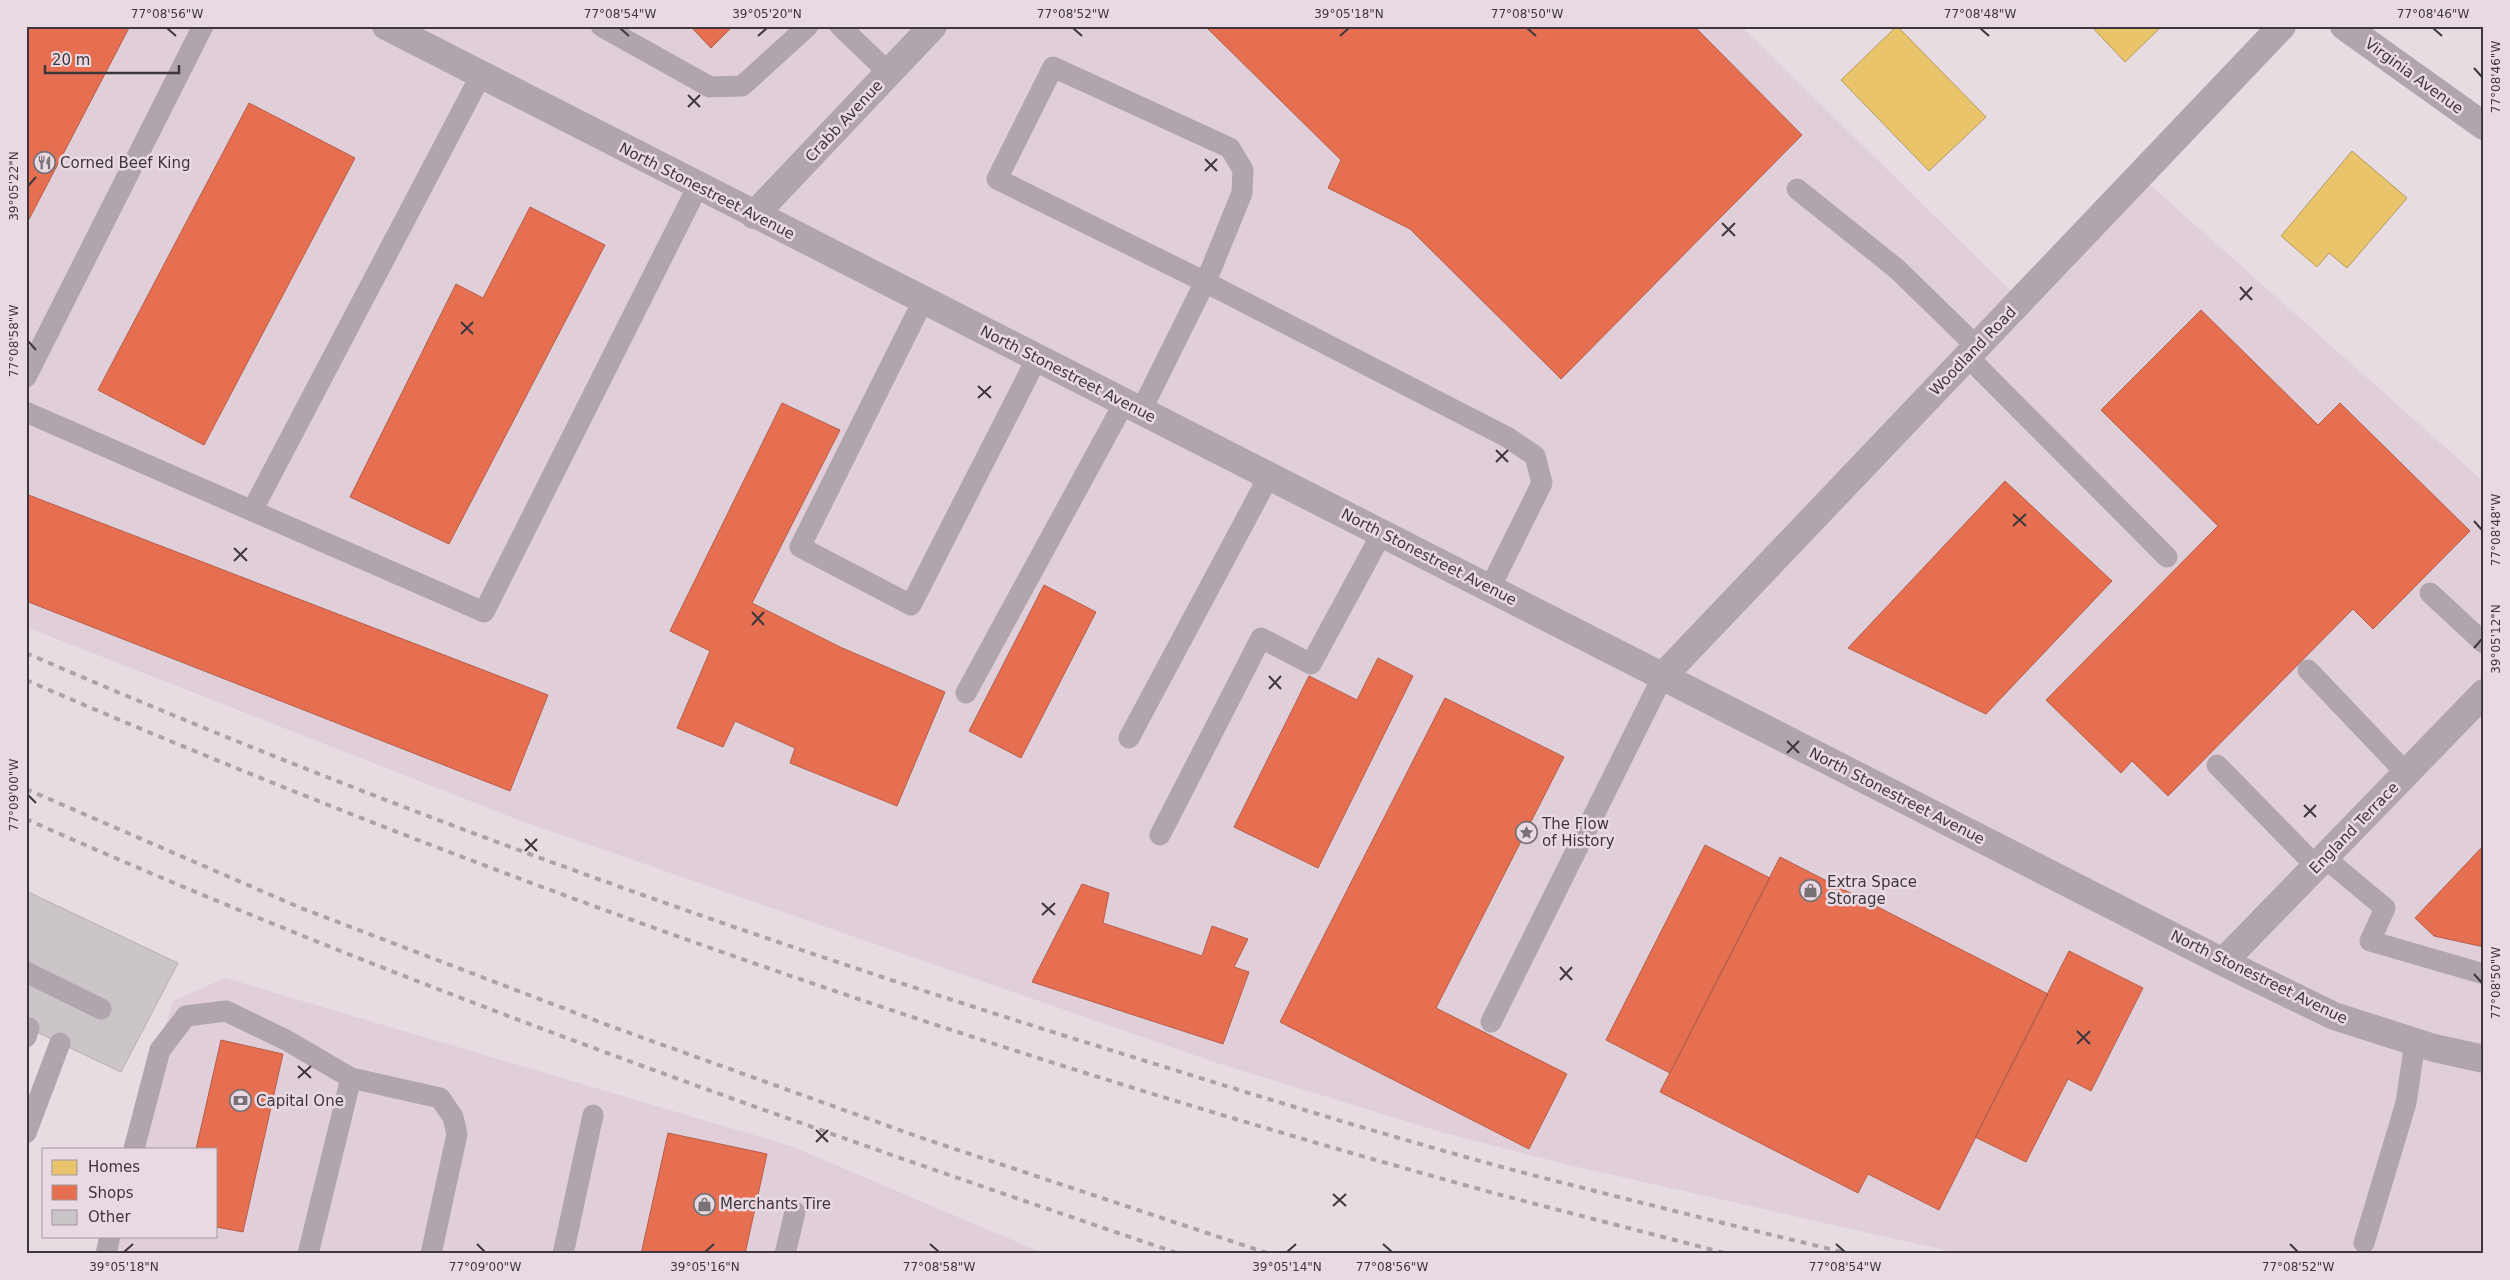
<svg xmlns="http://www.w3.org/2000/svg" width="2510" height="1280" font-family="'DejaVu Sans',sans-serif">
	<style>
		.built { fill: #e0cfd9 }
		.homes { fill: #e9c46a; stroke: #b59a5c }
		.shops { fill: #e76f51; stroke: #b45e4a }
		.building { fill: #cbc4c8; stroke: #b7b0b4 }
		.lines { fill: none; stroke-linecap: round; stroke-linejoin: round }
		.service { stroke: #b0a5ac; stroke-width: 21 }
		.minor { stroke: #b0a5ac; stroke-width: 28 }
		.rail { stroke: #aca3a8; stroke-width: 4; stroke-dasharray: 6 6; stroke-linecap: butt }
		.ticks { fill: none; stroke: #3d373b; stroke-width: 2 }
		.labels { text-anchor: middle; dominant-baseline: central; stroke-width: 5; stroke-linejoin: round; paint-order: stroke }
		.street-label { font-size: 15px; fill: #3d373b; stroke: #e9d9e3 }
		.poi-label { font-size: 15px; fill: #3d373b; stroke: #e9d9e3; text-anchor: start }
		.neatline { fill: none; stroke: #3d373b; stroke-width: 2 }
		.ticks-label { font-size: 12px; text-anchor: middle; fill: #3d373b }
	</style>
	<rect width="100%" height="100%" fill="#e6dce2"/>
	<path class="built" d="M26,26H1741L2021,301L2140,176L2484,482V1254H1962L1573,1166L1444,1133L1217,1063L524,822L26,627Z
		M225,978L791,1146L1045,1254H95L101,1236H216V1149H127L173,1001Z"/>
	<path class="homes" d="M1897,26L1986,117L1929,171L1841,80Z
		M2091,26H2162L2125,62Z
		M2352,151L2407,198L2347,268L2329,253L2317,267L2281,236Z"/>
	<path class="shops" d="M26,26H130L26,225Z
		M690,26H733L711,48Z
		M1205,26H1694L1802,135L1561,379L1410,229L1328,188L1341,160Z
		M249,103L355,158L204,445L98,390Z
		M530,207L605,245L449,544L350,497L456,284L483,298Z
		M2201,310L2318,425L2340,403L2470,531L2373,629L2353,609L2168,796L2132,761L2121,773L2046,700L2218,526L2101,410Z
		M782,403L840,430L752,603L840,647L945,692L897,806L790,763L795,748L735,721L723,747L677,728L710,651L670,631Z
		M2005,481L2112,581L1986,714L1848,648Z
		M26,494L548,695L510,791L26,601Z
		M1044,585L1096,612L1021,758L969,731Z
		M1378,658L1413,676L1318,868L1234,827L1309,676L1357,700Z
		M1445,698L1564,757L1436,1008L1567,1074L1529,1149L1280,1022Z
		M1705,845L1770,878L1670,1073L1606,1040Z
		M2484,845V947L2434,936L2415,918Z
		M1780,857L2048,994L1939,1210L1868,1174L1858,1193L1660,1092Z
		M1082,884L1109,893L1103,923L1202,956L1212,926L1248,939L1234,967L1249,972L1223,1044L1032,982Z
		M2069,951L2143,988L2091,1091L2068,1079L2026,1162L1975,1137Z
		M221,1040L283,1054L243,1232L216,1227V1149H196Z
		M668,1133L767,1154L745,1254H641Z"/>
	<path class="building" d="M26,891L178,963L121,1072L26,1027Z"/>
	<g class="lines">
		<path class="service" d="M601,26L710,87L742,86L808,26
			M840,26L889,73
			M1797,189L1897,269L1977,347
			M923,301L800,547L911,605L1037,358
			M1968,357L2167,557
			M26,377L203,26
			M1141,411L1205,282L1209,274L1242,193L1243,170L1230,148L1053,67L997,179L1205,282L1507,437L1535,456L1542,483L1490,588
			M26,412L484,612L698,186
			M252,511L481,75
			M2430,593L2484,643
			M2308,670L2406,773
			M966,693L1124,403
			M1129,738L1269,476
			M2217,765L2316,866
			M1160,835L1261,638L1311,664L1382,533
			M2325,858L2385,908L2370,941L2484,974
			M26,972L101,1009
			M1491,1022L1663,676
			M26,1037L29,1028
			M351,1078L440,1098L453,1117L457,1134L431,1254
			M26,1133L60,1043
			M134,1149L160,1050L186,1016L226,1011L286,1040L351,1078L308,1254
			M2364,1243L2406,1103L2415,1042
			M106,1254L110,1236
			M563,1254L593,1115
			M785,1254L795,1212"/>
		<path class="minor" d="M386,26L2223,962L2334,1016L2434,1048L2484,1059
			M2344,26L2484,126
			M754,215L933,26
			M1663,676L2282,26
			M2223,962L2484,693"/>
		<path class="rail" d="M26,653C363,799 709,924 1059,1034C1210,1081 1361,1129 1513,1170C1625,1199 1738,1227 1851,1254
			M26,680C503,886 1000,1058 1501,1195C1577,1215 1653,1234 1728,1254
			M26,789L301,908L610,1026L919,1137L1270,1254
			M26,819C402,986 791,1122 1180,1254"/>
	</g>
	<path class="ticks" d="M167,28L176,36M620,28L629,36M1073,28L1082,36M1527,28L1536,36M1980,28L1989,36M2433,28L2442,36M758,36L767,28M1340,36L1349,28M2474,68L2482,77M688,95L700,107M688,107L700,95M1205,159L1217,171M1205,171L1217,159M28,186L36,177M1722,223L1735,236M1722,236L1735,223M2240,287L2252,300M2240,300L2252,287M461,322L473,334M461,334L473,322M28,341L36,350M978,386L991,398M978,398L991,386M1496,450L1508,462M1496,462L1508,450M2013,514L2026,526M2474,521L2482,530M2013,526L2026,514M234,548L247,561M234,561L247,548M752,612L764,625M752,625L764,612M2474,648L2482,639M1269,676L1281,689M1269,689L1281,676M1787,741L1799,753M1787,753L1799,741M28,795L36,803M2304,805L2316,817M2304,817L2316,805M525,839L537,851M525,851L537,839M1042,903L1055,915M1042,915L1055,903M1560,967L1572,980M2474,974L2482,983M1560,980L1572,967M2077,1031L2090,1044M2077,1044L2090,1031M298,1066L311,1078M298,1078L311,1066M816,1130L828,1142M816,1142L828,1130M1333,1194L1346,1206M1333,1206L1346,1194M477,1244L485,1252M930,1244L939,1252M1383,1244L1392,1252M1836,1244L1845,1252M2290,1244L2298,1252M124,1252L133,1244M705,1252L714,1244M1287,1252L1296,1244"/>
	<defs>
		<symbol id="restaurant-ring" viewBox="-11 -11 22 22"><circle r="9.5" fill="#e9d9e3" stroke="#787175" stroke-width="1.5"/><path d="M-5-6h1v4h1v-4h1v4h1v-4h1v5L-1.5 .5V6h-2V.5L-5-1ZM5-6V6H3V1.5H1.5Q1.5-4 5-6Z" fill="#787175"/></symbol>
		<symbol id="sight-ring" viewBox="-11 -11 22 22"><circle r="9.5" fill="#e9d9e3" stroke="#787175" stroke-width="1.5"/><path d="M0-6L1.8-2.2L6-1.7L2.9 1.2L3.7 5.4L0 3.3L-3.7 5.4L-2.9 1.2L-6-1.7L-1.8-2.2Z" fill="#787175"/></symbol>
		<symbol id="shop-ring" viewBox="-11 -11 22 22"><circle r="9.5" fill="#e9d9e3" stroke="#787175" stroke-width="1.5"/><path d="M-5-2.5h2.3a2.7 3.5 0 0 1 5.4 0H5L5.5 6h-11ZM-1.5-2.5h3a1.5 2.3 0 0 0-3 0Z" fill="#787175"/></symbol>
		<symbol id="bank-ring" viewBox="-11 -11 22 22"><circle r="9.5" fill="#e9d9e3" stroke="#787175" stroke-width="1.5"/><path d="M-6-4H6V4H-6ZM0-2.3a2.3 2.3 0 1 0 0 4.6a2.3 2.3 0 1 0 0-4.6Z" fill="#787175"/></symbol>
	</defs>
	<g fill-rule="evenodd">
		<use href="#restaurant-ring" x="32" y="150" width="25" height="25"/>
		<use href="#sight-ring" x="1514" y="820" width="25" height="25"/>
		<use href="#shop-ring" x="1798" y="878" width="25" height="25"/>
		<use href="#bank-ring" x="228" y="1088" width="25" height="25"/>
		<use href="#shop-ring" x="692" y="1192" width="25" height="25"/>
	</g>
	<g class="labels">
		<g class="street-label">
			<text transform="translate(2414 76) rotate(36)">Virginia Avenue</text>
			<text transform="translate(844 121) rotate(-47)">Crabb Avenue</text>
			<text transform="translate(707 191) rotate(27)">North Stonestreet Avenue</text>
			<text transform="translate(1973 351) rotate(-46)">Woodland Road</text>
			<text transform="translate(1068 374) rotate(27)">North Stonestreet Avenue</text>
			<text transform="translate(1429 557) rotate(27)">North Stonestreet Avenue</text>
			<text transform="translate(1897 796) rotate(27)">North Stonestreet Avenue</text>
			<text transform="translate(2354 828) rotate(-46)">England Terrace</text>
			<text transform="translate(2259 977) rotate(26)">North Stonestreet Avenue</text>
		</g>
		<g class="poi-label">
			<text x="60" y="163">Corned Beef King</text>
			<text x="1542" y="824">The Flow<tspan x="1542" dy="17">of History</tspan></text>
			<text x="1827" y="882">Extra Space<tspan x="1827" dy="17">Storage</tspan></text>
			<text x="256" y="1101">Capital One</text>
			<text x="720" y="1204">Merchants Tire</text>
		</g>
	</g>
	<rect width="2510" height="1280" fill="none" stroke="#e9d9e3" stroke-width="55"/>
	<rect x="42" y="1148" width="175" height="90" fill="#e9d9e3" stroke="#a498a0"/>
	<rect x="52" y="1160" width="25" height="15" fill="#e9c46a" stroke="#a498a0"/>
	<text x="88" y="1172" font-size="15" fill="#3d373b">Homes</text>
	<rect x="52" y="1185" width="25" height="15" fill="#e76f51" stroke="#a498a0"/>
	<text x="88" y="1198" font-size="15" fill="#3d373b">Shops</text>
	<rect x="52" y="1210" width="25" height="15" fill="#cbc4c8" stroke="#a498a0"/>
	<text x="88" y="1222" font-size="15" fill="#3d373b">Other</text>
	<path d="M45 65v8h134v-8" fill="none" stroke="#3d373b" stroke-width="2.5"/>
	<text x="52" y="65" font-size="15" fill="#3d373b" stroke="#e9d9e3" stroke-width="4" paint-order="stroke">20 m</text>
	<rect x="28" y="28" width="2454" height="1224" class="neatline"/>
	<g class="ticks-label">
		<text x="167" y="18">77°08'56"W</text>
		<text x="620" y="18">77°08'54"W</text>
		<text x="767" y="18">39°05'20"N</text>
		<text x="1073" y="18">77°08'52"W</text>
		<text x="1349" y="18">39°05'18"N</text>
		<text x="1527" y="18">77°08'50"W</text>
		<text x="1980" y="18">77°08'48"W</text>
		<text x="2433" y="18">77°08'46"W</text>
		<text transform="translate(2496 77) rotate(-90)" y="4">77°08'46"W</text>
		<text transform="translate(14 186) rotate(-90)" y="4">39°05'22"N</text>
		<text transform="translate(14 341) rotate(-90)" y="4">77°08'58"W</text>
		<text transform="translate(2496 530) rotate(-90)" y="4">77°08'48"W</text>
		<text transform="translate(2496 639) rotate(-90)" y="4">39°05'12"N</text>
		<text transform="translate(14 795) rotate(-90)" y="4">77°09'00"W</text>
		<text transform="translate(2496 983) rotate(-90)" y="4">77°08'50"W</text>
		<text x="124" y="1271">39°05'18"N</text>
		<text x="485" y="1271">77°09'00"W</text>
		<text x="705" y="1271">39°05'16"N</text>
		<text x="939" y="1271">77°08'58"W</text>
		<text x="1287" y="1271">39°05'14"N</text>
		<text x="1392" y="1271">77°08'56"W</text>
		<text x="1845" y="1271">77°08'54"W</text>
		<text x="2298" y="1271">77°08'52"W</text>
	</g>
</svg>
